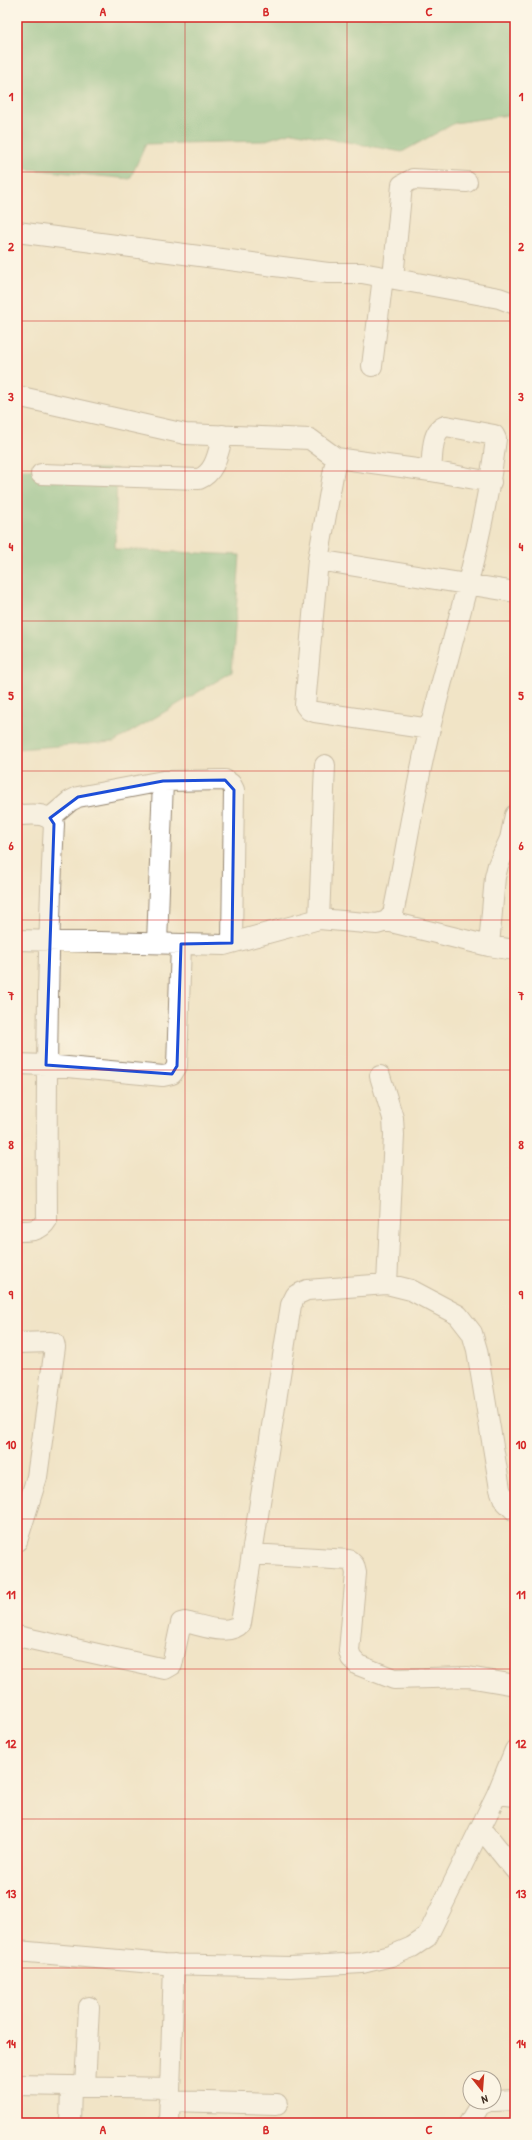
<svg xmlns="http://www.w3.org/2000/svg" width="532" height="2140" font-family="'Patrick Hand',sans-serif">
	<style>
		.forest { fill: #71b87e; stroke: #56714e }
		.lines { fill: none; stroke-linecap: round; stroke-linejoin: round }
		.minor-casing { stroke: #968772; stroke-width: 22 }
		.minor { stroke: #fff; stroke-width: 20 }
		.marked { fill: none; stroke: #1d4ed8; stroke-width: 3; stroke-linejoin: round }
		.grid { fill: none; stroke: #d62828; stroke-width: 1; stroke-opacity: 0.55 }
		.neatline { fill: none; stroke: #d62828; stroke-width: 1.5 }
		.grid-label { font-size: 13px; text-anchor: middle; font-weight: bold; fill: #d62828 }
	</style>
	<rect width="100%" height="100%" fill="#fcf5e5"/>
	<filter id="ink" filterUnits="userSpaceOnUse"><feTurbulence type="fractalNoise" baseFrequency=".025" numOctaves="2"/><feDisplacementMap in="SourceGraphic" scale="8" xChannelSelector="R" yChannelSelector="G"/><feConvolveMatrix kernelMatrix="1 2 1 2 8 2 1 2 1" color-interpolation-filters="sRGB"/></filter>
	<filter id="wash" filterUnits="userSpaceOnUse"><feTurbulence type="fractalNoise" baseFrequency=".012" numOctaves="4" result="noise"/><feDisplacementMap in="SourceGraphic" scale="16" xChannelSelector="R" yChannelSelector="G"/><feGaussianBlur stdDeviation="0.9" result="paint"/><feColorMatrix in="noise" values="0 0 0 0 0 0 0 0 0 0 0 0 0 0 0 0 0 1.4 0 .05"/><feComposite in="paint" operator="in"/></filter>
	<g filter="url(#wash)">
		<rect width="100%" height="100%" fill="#f1e4c6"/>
		<path class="forest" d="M17,17H515V114L455,123L402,152L292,132L263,141L146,144L130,179L17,168Z
			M17,469H117L115,549L240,555L232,672L114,742L17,749Z"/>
	</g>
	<g filter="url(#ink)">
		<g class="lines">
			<defs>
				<path id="minor" d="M17,232L328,273H362L499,298L515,304
					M393,278L402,185L413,179L467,182
					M372,366L383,277
					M17,396L185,434L310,439L336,458L431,471L491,482
					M336,458L318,560L305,705L309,710L315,712L430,729
					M41,474L199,479C216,472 218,452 223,435
					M318,560L515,592
					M17,815C31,815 46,811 54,824C47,956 46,1088 47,1220C40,1232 29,1231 17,1231
					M515,815L510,839L515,847
					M50,818L70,801L78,797L163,781L225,780L231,784L234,790L232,943
					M319,919L325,765
					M387,921L489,946L515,950
					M17,940L224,945L319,919L377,924L387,921L393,914C406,852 415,789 430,728C454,632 484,538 496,439L494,435L446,426C430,430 433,457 431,471
					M157,943L163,781
					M489,946L495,877L498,865L510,839
					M17,1064L46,1065L163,1076L172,1074L177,1066L181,944
					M380,1076L393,1118L394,1135L387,1284
					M17,1343L50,1342L54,1343L55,1347L37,1477L17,1541
					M252,1554L349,1560L354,1565L356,1573L349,1651L351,1658L358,1665L394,1679L468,1677L515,1685
					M17,1636L165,1669L172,1665L181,1623L185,1622C201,1625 229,1637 241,1623L291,1305L296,1295L307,1290L387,1284L411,1290L458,1315L472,1333L477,1350L500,1489L504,1500L515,1511
					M497,1794L515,1796
					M481,1828L515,1870
					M17,1951L164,1964L290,1967L362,1963L391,1956L412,1947L427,1937L497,1794L515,1750
					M17,2085L170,2088
					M85,2086L89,2007
					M169,2101L277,2104
					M494,2101L515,2100
					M70,2123L71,2086
					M169,2123L174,1964
					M469,2123L480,2105L487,2102"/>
			</defs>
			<use href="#minor" class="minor-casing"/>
			<use href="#minor" class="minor"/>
		</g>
	</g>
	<path d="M0 0H532V2140H0ZM225,780L234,790L232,943L181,944L177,1066L172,1074L46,1065L54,824L50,818L78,797L163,781Z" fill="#f1e4c6" fill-opacity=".55" fill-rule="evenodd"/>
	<path class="marked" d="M225,780L234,790L232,943L181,944L177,1066L172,1074L46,1065L54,824L50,818L78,797L163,781Z"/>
	<path class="grid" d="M185,17V2123M347,17V2123M17,172H515M17,321H515M17,471H515M17,621H515M17,771H515M17,920H515M17,1070H515M17,1220H515M17,1369H515M17,1519H515M17,1669H515M17,1819H515M17,1968H515"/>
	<rect width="532" height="2140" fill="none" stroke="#fcf5e5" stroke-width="44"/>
	<g transform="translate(482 2090) rotate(163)"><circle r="19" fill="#fcf5e5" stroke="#afa495"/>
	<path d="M0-3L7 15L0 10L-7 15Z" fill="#c8321e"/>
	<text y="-6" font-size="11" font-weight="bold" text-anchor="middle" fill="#3b2a1e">N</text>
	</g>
	<rect x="22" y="22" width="488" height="2096" class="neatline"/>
	<g class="grid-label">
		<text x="103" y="16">A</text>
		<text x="266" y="16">B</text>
		<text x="429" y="16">C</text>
		<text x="11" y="101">1</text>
		<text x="521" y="101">1</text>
		<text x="11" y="251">2</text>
		<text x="521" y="251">2</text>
		<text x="11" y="401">3</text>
		<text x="521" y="401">3</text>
		<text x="11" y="551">4</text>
		<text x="521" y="551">4</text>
		<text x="11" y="700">5</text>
		<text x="521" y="700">5</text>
		<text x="11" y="850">6</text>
		<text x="521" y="850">6</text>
		<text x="11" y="1000">7</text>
		<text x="521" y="1000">7</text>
		<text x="11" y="1149">8</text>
		<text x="521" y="1149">8</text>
		<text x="11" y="1299">9</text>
		<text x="521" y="1299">9</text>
		<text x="11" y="1449">10</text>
		<text x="521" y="1449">10</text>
		<text x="11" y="1599">11</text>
		<text x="521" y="1599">11</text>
		<text x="11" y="1748">12</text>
		<text x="521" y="1748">12</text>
		<text x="11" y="1898">13</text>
		<text x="521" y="1898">13</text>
		<text x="11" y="2048">14</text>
		<text x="521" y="2048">14</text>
		<text x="103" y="2134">A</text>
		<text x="266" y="2134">B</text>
		<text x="429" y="2134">C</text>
	</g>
</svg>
